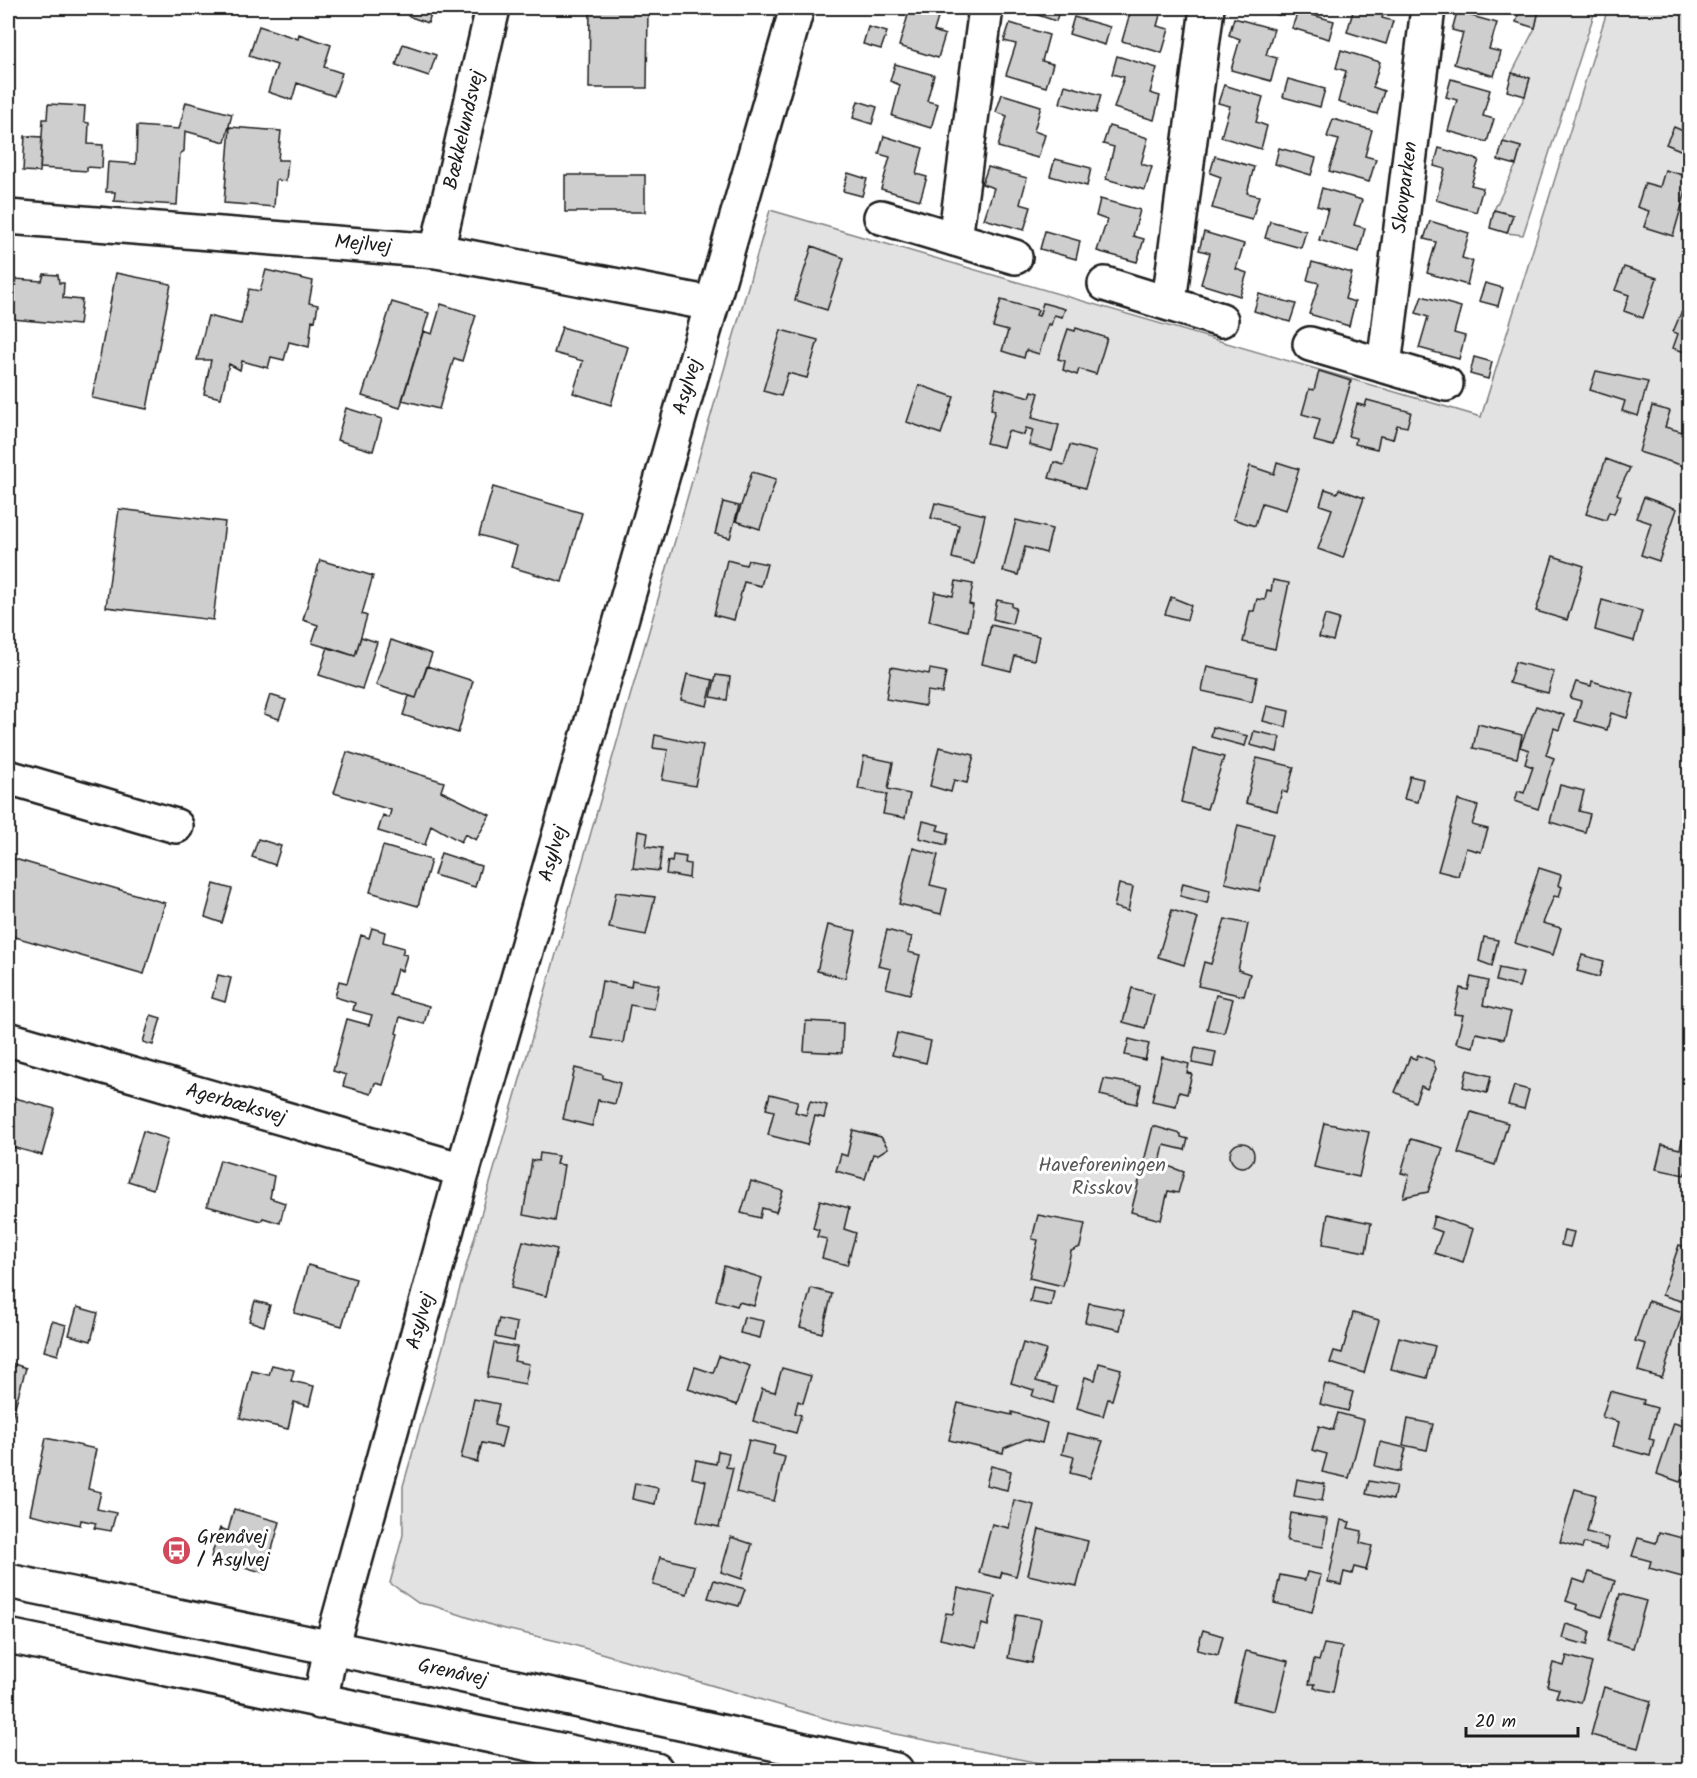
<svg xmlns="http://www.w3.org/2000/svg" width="1697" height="1778" font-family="Kalam,sans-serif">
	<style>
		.green { fill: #e2e2e2; stroke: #7f7f7f; stroke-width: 1.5 }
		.building { fill: #cecece; stroke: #1c1c1c; stroke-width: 1.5 }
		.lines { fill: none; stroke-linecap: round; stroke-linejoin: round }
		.street-casing { stroke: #1c1c1c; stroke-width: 38 }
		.secondary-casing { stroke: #1c1c1c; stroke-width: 38 }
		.street { stroke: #fff; stroke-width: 33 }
		.secondary { stroke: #fff; stroke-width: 33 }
		.labels { text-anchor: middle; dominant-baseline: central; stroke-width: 6; stroke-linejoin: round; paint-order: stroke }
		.street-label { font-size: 20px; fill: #1c1c1c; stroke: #fff }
		.park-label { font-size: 20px; fill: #575757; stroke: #fff }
		.poi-label { font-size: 20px; fill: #1c1c1c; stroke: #fff; text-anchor: start }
	</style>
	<rect width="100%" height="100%" fill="#fff"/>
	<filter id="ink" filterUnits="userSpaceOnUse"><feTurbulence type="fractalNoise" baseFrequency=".0167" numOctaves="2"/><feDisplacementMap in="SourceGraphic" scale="12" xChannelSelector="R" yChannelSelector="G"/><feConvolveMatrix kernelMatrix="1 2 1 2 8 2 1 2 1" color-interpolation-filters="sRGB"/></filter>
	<g filter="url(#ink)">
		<path class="green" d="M1529,8H1596L1523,235L1507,233L1512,215L1494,210L1516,165L1521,147L1503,142L1525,96L1530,78L1512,73L1535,28L1539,11Z
			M1608,8H1689V1770H1073L841,1723L570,1644L497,1627L434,1606L418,1603L390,1583L403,1535V1486L770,210L1481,417Z"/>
		<path class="building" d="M411,8H433L428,23L408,16Z
			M590,8H648L647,88H589Z
			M898,8H941L934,31L945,35L938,58L899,46L908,15L897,12Z
			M1017,8H1060L1056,21Z
			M1122,8H1162L1157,26L1169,29L1162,53L1122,41L1131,10Z
			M1254,8H1281L1279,15Z
			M1354,8H1385L1382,18L1393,21L1386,44L1347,32Z
			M1520,8L1539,10L1535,28L1516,22Z
			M1298,11L1334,21L1329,39L1292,28Z
			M1457,12L1497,23L1489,49L1501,52L1494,76L1454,64L1463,33L1452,30Z
			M1074,17L1110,27L1105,45L1069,34Z
			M1234,18L1274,29L1266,55L1277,58L1271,81L1231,70L1240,39L1229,35Z
			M1010,23L1049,35L1042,61L1053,64L1046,87L1006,75L1016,44L1004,41Z
			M259,26L298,39L299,34L331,45L324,67L342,73L334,96L297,83L292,100L268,92L277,65L249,56Z
			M868,27L887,32L881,49L863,44Z
			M403,44L436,55L429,76L396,65Z
			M1341,50L1380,62L1373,87L1384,91L1377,114L1338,102L1346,71L1336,68Z
			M1117,56L1157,68L1150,93L1160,96L1154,120L1114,108L1124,77L1112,74Z
			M895,64L934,75L927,101L938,104L931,128L892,116L900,85L890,81Z
			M1512,73L1530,78L1525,96L1507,91Z
			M1288,79L1325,89L1320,107L1283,97Z
			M1451,79L1490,90L1483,116L1494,119L1487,142L1448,131L1457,100L1446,97Z
			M1065,85L1101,95L1096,113L1060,103Z
			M1224,85L1263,97L1256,122L1267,126L1261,149L1221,137L1230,106L1218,103Z
			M1002,94L1041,106L1034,131L1045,135L1038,158L998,147L1007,116L996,112Z
			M858,101L877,107L872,124L853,118Z
			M186,102L232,114L225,142L185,131L184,151L180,154L177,205L114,201L115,192H106L108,162L136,164L137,126L179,129Z
			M48,104L85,106L84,122L89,123L88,144L103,145L102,168L87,167V171L40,168L43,119H47Z
			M1690,105V129L1682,126Z
			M1333,119L1372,130L1365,156L1376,159L1369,182L1329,171L1339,140L1327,137Z
			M1109,126L1148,138L1141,164L1152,167L1145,190L1106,179L1114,147L1103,144Z
			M230,127L281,131L278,160H288L286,181L276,180L274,207L224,203Z
			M1674,127L1690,134V154L1666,144Z
			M25,136L42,137L40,172L23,171Z
			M884,136L923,148L916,174L927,177L920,200L881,189L890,157L879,154Z
			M1503,142L1521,147L1516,165L1498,160Z
			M1279,148L1316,158L1311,175L1275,164Z
			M1439,148L1479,160L1471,185L1483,188L1476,212L1436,200L1445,169L1434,166Z
			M1215,156L1254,167L1247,193L1259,196L1252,219L1212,208L1221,177L1210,173Z
			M1055,159L1091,168L1087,186L1050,176Z
			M988,167L1027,178L1020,204L1031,207L1024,230L984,219L994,188L982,184Z
			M1665,170L1690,177L1673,236L1644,227L1649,211L1637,207L1645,183L1660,187Z
			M848,173L867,179L862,196L843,191Z
			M565,175H645V212H565Z
			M1322,188L1362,200L1354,225L1365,228L1359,252L1319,240L1328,209L1317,206Z
			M1100,199L1140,210L1133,236L1144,239L1137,262L1097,251L1107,220L1096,216Z
			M1494,210L1513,215L1507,233L1490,228Z
			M1270,221L1306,231L1301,248L1265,238Z
			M1430,221L1469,233L1462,258L1473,261L1467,285L1427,273L1436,242L1424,239Z
			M1045,231L1080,241L1076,259L1040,249Z
			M1204,232L1244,244L1236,269L1247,273L1240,296L1201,284L1210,253L1199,250Z
			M812,246L844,258L827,310L795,300Z
			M1312,262L1352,273L1345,299L1355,302L1349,326L1309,314L1319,283L1307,280Z
			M1624,267L1657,278L1643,318L1624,311L1629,295L1615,290Z
			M266,270L313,281L309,303L318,305L315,321L312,320L309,347L289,342L284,360L271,357L268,368L242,361L240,370L229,364L221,398L204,394L211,360H197L208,316L241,324L249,289L260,291Z
			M116,273L171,284L147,409L92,398Z
			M44,274L58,275L59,283H64L63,298L82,300L79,325L12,319V315L8,314V293L14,294L15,279L42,281Z
			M1485,283L1503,288L1498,306L1479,301Z
			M1259,294L1296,304L1290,322L1254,311Z
			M1422,296L1461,307L1454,333L1465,336L1459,359L1419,348L1428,317L1416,313Z
			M1001,300L1038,310L1036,315L1039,316L1043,303L1065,309L1062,317L1054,315L1051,325L1048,324L1039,354L1026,350L1024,358L1002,351L1008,331L993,327Z
			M392,302L429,313L400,408L362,396Z
			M1690,303V354L1673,348L1678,334L1673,332L1681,313L1685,314Z
			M441,304L476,315L462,361L454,358L439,409L402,400L423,331L432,334Z
			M562,327L628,347L611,405L573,393L583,361L554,353Z
			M1076,328L1107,338L1096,374L1079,369L1077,375L1063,370L1065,361L1058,359L1068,329L1075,331Z
			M781,330L818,340L807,378L788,373L781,396L763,391Z
			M1474,357L1492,362L1488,379L1470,374Z
			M1319,371L1351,381L1333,446L1314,441L1320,419L1302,414L1309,389L1314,390Z
			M1596,371L1648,382L1638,416L1622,411L1625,401L1590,390Z
			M919,385L954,397L941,434L907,422Z
			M996,388L1030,397L1032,391L1039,393L1032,418L1059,425L1052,451L1029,445L1033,430L1026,428L1024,435L1008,431L1003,447L986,443L995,410L991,409Z
			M1367,400L1411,412L1407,427L1397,425L1393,439L1380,436L1377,449L1355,444L1356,438L1348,436L1357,404L1365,406Z
			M1652,406L1670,411L1665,427L1690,434V448L1684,466L1639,452Z
			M346,408L382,419L373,451L337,440Z
			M1070,445L1096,452L1085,488L1049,478L1054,462L1064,465Z
			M1606,459L1630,468L1617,494L1621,496L1614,514L1609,512L1606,520L1586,514Z
			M1277,462L1299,469L1286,510L1262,503L1255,526L1233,519L1250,466L1274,474Z
			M752,472L776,479L760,529L736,521Z
			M493,487L582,513L562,582L511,567L517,546L479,535Z
			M1325,489L1337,493L1339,489L1364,498L1343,558L1318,549L1332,509L1320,505Z
			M1644,497L1677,509L1659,561L1641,555L1651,523L1636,518Z
			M723,502L739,506L730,538L715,534Z
			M935,503L985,515L974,564L952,558L959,525L931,518Z
			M119,509L225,522L213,620L106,607Z
			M1016,520L1052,529L1046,553L1025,547L1018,575L1003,571Z
			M1553,556L1584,566L1567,620L1536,611Z
			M320,560L373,576L362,614L367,616L355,656L312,643L318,625L303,620Z
			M727,560L746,565L748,560L767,564L761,586L744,582L734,620L714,615Z
			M1273,580L1289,583L1275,649L1243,642L1250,611H1254L1257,599L1265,600L1267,590L1271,591Z
			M956,581L973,584L969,604L973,605L968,631L929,621L935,592L953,596Z
			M1171,597L1191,605L1187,620L1165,614Z
			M997,600L1012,603V607L1016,608L1012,624L993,619Z
			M1602,600L1642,611L1634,641L1595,630Z
			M1325,615L1339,619L1333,641L1319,637Z
			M991,625L1039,636L1034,660L1015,656L1011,671L982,664Z
			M361,637L377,642L362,689L319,675L328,647L355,656Z
			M391,640L432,654L416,698L376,685Z
			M1515,662L1554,672L1548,693L1509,683Z
			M427,666L473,681L458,733L403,715L409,696L416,698Z
			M1207,666L1257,677L1252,702L1202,691Z
			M891,667L929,674L930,669L946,672L942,693L927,691L925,706L886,699Z
			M687,674L713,680L707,706L681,700Z
			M716,675L730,677L727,700L711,697Z
			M1592,681L1634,694L1627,718L1611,713L1607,730L1575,721L1581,701L1570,698L1576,682L1591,686Z
			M270,695L286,700L279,719L264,714Z
			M1267,706L1289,711L1286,727L1263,721Z
			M1536,706L1564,715L1559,730L1554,728L1546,755L1554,758L1538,809L1515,801L1518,791L1524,793L1533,767L1525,764L1529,750L1520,747Z
			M1478,724L1522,735L1517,758L1473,748Z
			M1213,727L1248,736L1245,746L1211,737Z
			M1254,731L1280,737L1277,752L1250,745Z
			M655,735L703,745L695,786L662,780L668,750L653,748Z
			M939,747L974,755L967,783L954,780L951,792L930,786Z
			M1193,749L1224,757L1207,809L1181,802Z
			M347,752L444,782L441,791L490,815L476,840L465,834L461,842L431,825L425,845L378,831L383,815L389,818L391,810L334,793Z
			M864,756L893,762L888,789L910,794L905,818L883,814L887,794L858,789Z
			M1257,758L1294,767L1287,793L1282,791L1277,811L1246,803Z
			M1410,776L1423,779L1418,802L1404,799Z
			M1560,785L1584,791L1579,811L1590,814L1585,832L1550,822Z
			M1458,800L1478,806L1472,825L1488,829L1481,852L1466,848L1458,876L1438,871Z
			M923,821L939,825L937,830L949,833L946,845L919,838Z
			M1238,825L1273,834L1259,891L1225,883Z
			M638,831L648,833L646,846L662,848L659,871L633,868Z
			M258,839L281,846L275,865L252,857Z
			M383,846L431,860L418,906L370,892Z
			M913,848L938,855L930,885L947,889L941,914L899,904Z
			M441,853L481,866L475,887L434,875Z
			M673,855L686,857L685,863L690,864L689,878L666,874L668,861L672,862Z
			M8,857L165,903L144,974L8,935Z
			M1539,868L1561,875L1558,885L1562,887L1559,897L1554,896L1543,923L1561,928L1553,955L1515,943Z
			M1183,883L1210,890L1207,903L1180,896Z
			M214,884L232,889L222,923L205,917Z
			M1119,884L1133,887L1128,911L1114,907Z
			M616,892L655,897L646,935L609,928Z
			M1172,910L1198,918L1184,965L1158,957Z
			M1225,919L1248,924L1238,970L1250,974L1244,996L1198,986L1204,962L1211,964Z
			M828,925L856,931L845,978L817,971Z
			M372,928L385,932L383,942L404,948L402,954L407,955L402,971L397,969L390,995L429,1006L424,1024L400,1017L396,1033L398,1034L383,1085L375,1083L371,1094L343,1086L346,1075L333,1071L347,1019L369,1025L372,1015L353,1010L355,1003L335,997L339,981L347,983L361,935L369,938Z
			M887,930L912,937L908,952L920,955L910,994L886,988L891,969L878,966Z
			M1484,937L1498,940L1492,966L1479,961Z
			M1582,955L1604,961L1599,977L1577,971Z
			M1499,968L1523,973L1519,987L1496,981Z
			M218,975L231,978L225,1002L212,998Z
			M1471,977L1488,981L1483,1005L1511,1012L1504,1039L1476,1033L1473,1047L1456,1043L1463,1015L1454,1014L1460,988L1468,990Z
			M632,980L659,985L654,1009L630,1005L623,1043L592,1038L602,981L631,987Z
			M1132,988L1154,994L1145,1028L1123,1022Z
			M1216,995L1233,999L1224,1033L1207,1029Z
			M151,1015L161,1018L153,1045L143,1042Z
			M806,1021L843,1023L842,1053L804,1051Z
			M897,1033L931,1041L926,1063L892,1055Z
			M1129,1039L1149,1044L1145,1060L1125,1055Z
			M1195,1048L1216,1052L1213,1067L1192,1063Z
			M1418,1055L1433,1061L1436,1069L1427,1089L1421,1086L1415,1102L1395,1092L1410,1057L1416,1059Z
			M1162,1057L1189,1064L1187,1073L1192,1074L1187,1094L1179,1092L1176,1106L1152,1101Z
			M575,1068L603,1075V1078L620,1083L615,1104L598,1100L592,1126L563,1119Z
			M1467,1070L1491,1076L1487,1093L1463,1087Z
			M1104,1079L1141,1085L1137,1104L1100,1095Z
			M1514,1086L1529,1090L1524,1109L1508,1105Z
			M770,1094L798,1101L795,1112L806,1115L810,1101L827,1105L824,1118L815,1116L807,1145L768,1135L774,1111L766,1109Z
			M8,1096L55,1109L42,1155L8,1146Z
			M1471,1112L1508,1123L1495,1165L1458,1153Z
			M1324,1123L1369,1132L1359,1177L1314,1167Z
			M1153,1126L1181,1134V1137L1188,1139L1185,1150L1164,1145L1160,1163L1184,1172L1178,1193L1168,1191L1161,1220L1131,1212Z
			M853,1130L881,1137L888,1148L877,1155L873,1154L865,1179L836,1171L841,1154L847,1156Z
			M143,1131L168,1139L153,1189L128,1181Z
			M1683,1136L1690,1138V1165L1684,1175L1656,1169L1662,1145L1680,1149Z
			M1411,1139L1443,1148L1428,1192L1403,1197L1409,1175L1401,1173Z
			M1230 1155a12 12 0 1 1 24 0a12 12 0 1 1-24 0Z
			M540,1153L558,1156L556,1164L564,1165L555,1221L523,1215L532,1160L539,1161Z
			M220,1160L274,1176L270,1198L285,1203L280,1223L263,1218L261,1221L207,1206Z
			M751,1181L783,1191L776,1212L762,1208L760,1218L741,1213Z
			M820,1200L849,1208L844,1229L856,1233L847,1265L822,1258L827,1239L817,1237L819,1230L813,1228Z
			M1328,1214L1371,1223L1366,1252L1323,1244Z
			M1038,1215L1085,1224L1080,1247L1071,1251L1063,1286L1029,1278L1038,1240L1032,1239Z
			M1434,1216L1473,1229L1463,1262L1434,1253L1442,1232L1431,1228Z
			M1564,1230L1574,1232L1570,1247L1561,1245Z
			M523,1241L557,1249L546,1296L511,1288Z
			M1679,1245L1690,1248V1304L1662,1295Z
			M308,1265L356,1279L342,1326L294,1313Z
			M724,1266L762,1278L754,1306L739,1302L737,1306L716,1300Z
			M1033,1287L1054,1291L1051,1306L1030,1302Z
			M811,1288L832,1294L822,1333L800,1327Z
			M255,1301L270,1305L264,1326L249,1321Z
			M1648,1301L1683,1312L1662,1378L1638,1371L1646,1344L1635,1341Z
			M1089,1303L1124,1310L1120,1330L1085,1322Z
			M77,1307L98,1313L91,1341L69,1335Z
			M1353,1313L1379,1320L1364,1373L1330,1363L1334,1351L1342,1353Z
			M744,1317L764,1321L760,1338L740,1333Z
			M499,1319L517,1323L514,1341L495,1337Z
			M52,1321L66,1325L58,1355L44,1351Z
			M1399,1337L1435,1346L1427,1378L1391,1369Z
			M494,1343L517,1347L514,1361L529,1364L525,1384L487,1377Z
			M1023,1343L1046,1350L1036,1381L1057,1387L1053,1403L1032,1396L1034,1390L1011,1383Z
			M719,1356L750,1366L737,1405L688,1389L695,1367L713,1373Z
			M8,1362L26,1368L8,1431Z
			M1099,1363L1121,1369L1112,1400L1108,1399L1103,1416L1077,1408L1085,1377L1095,1380Z
			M272,1365L294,1370L291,1381L314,1386L309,1406L294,1402L288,1429L240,1418L252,1371L269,1375Z
			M782,1368L811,1376L803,1403L798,1401L795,1413L801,1415L796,1433L753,1421L762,1389L775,1392Z
			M1325,1384L1353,1392L1348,1411L1320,1404Z
			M1610,1391L1644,1400L1643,1404L1657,1408L1649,1439L1654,1440L1650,1456L1613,1446L1619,1422L1602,1417Z
			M474,1399L499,1404L494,1425L506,1428L501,1447L482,1443L477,1462L461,1458Z
			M958,1403L1012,1415V1412L1047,1423L1042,1443L1026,1439L1004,1448L1003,1453L949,1440Z
			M1338,1413L1364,1420L1349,1478L1322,1472L1327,1454L1312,1450L1319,1426L1333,1430Z
			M1408,1419L1433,1424L1427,1450L1403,1445Z
			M1674,1423L1690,1428V1455L1680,1482L1657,1474Z
			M1067,1433L1103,1441L1090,1478L1070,1473L1074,1457L1062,1454Z
			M46,1438L96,1449L88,1489L101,1492L97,1509L116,1513L111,1531L94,1528L96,1523L81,1520L80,1525L30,1514Z
			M749,1440L775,1446L773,1454L785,1457L774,1501L736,1492Z
			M1380,1442L1406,1448L1400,1472L1375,1466Z
			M718,1451L729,1453L726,1467L733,1468L719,1527L697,1522L706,1481L692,1478L696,1460L716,1464Z
			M991,1466L1011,1471L1007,1490L986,1485Z
			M1297,1479L1325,1484L1322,1501L1294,1496Z
			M1369,1481L1396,1486L1393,1500L1366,1494Z
			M635,1483L658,1488L655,1504L632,1499Z
			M1575,1489L1596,1495L1587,1532L1609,1538L1606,1549L1584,1543L1582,1548L1560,1542Z
			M1014,1500L1034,1505L1016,1576L1002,1572L1000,1578L979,1573L992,1524L1009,1528Z
			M234,1509L280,1522L265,1573L211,1557L220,1528L228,1531Z
			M1291,1513L1327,1519L1323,1547L1287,1541Z
			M1341,1520L1350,1522L1348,1528L1362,1531L1360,1543L1372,1546L1366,1570L1354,1567L1352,1574L1344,1572L1341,1585L1328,1582Z
			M1039,1529L1088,1541L1077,1586L1028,1575Z
			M1659,1532L1690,1540V1566L1686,1578L1649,1568L1651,1561L1632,1556L1638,1538L1656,1543Z
			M731,1537L752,1544L742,1579L721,1572Z
			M660,1557L694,1566L687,1594L653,1585Z
			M1307,1572L1321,1575L1312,1612L1274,1603L1280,1575L1305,1580Z
			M1589,1572L1615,1581L1602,1617L1577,1609L1578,1605L1566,1601L1573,1579L1585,1583Z
			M714,1580L745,1589L739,1606L708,1598Z
			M958,1588L995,1596L988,1626L982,1624L976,1647L940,1639L946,1613L953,1614Z
			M1620,1594L1646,1601L1633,1648L1607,1641Z
			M1016,1615L1041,1619L1032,1663L1008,1658Z
			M1566,1624L1590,1631L1587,1645L1562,1638Z
			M1203,1630L1223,1636L1218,1655L1197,1650Z
			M1324,1644L1342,1647L1333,1692L1314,1688L1315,1684H1309L1314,1660L1319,1661Z
			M1246,1651L1288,1661L1276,1711L1234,1702Z
			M1567,1656L1592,1663L1581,1703L1556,1697L1559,1689L1547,1686L1553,1663L1564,1666Z
			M1604,1687L1651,1701L1638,1748L1591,1735Z"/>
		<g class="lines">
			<defs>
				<g id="street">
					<path id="s1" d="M8,217L437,251L712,304"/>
					<path d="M881,217L1015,257"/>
					<path d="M955,239L986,8"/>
					<path id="s2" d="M437,251L493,8"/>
					<path d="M1105,284L1221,320"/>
					<path d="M1169,302L1207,8"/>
					<path d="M1310,344L1446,384"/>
					<path id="s3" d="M1384,366L1428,8"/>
					<path d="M8,777L176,826"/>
					<path id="s4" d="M8,1039L463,1170"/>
				</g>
				<g id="secondary">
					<path id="s5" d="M8,1581L414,1665L896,1770"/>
					<path d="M8,1636L656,1770"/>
					<path id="s6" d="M320,1702L331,1648L463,1170L797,8"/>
				</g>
			</defs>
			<use href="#street" class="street-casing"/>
			<use href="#secondary" class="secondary-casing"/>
			<use href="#street" class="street"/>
			<use href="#secondary" class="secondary"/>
		</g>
	</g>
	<defs>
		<symbol id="bus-disc" viewBox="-11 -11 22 22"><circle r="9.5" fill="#d1495b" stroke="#fff"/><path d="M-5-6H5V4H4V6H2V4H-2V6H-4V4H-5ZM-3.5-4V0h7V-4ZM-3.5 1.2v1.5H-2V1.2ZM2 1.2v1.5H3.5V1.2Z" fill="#fff"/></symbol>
	</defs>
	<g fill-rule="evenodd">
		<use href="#bus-disc" x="160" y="1534" width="33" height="33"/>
	</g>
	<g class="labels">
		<g class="street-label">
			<text stroke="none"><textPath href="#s2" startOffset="124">Bækkelundsvej</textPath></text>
			<text stroke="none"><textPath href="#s3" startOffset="180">Skovparken</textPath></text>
			<text stroke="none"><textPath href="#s1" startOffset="356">Mejlvej</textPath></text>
			<text stroke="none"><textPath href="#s6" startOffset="1366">Asylvej</textPath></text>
			<text stroke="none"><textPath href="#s6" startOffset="880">Asylvej</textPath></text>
			<text stroke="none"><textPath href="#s4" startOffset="237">Agerbæksvej</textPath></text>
			<text stroke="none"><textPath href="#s6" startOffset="394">Asylvej</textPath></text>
			<text stroke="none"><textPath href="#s5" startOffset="454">Grenåvej</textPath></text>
		</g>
		<g class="park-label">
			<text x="1102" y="1166">Haveforeningen<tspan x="1102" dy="23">Risskov</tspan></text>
		</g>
		<g class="poi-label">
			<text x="197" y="1538">Grenåvej<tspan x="197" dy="23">/ Asylvej</tspan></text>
		</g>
	</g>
	<rect width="1697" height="1778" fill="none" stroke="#fff" stroke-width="30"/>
	<rect x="15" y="15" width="1667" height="1748" fill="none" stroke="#1c1c1c" stroke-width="2" filter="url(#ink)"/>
	<path d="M1466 1727v9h112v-9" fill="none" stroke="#1c1c1c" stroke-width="3"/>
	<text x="1475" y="1727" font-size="18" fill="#1c1c1c" stroke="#ffffff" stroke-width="4.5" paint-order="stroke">20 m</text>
</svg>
